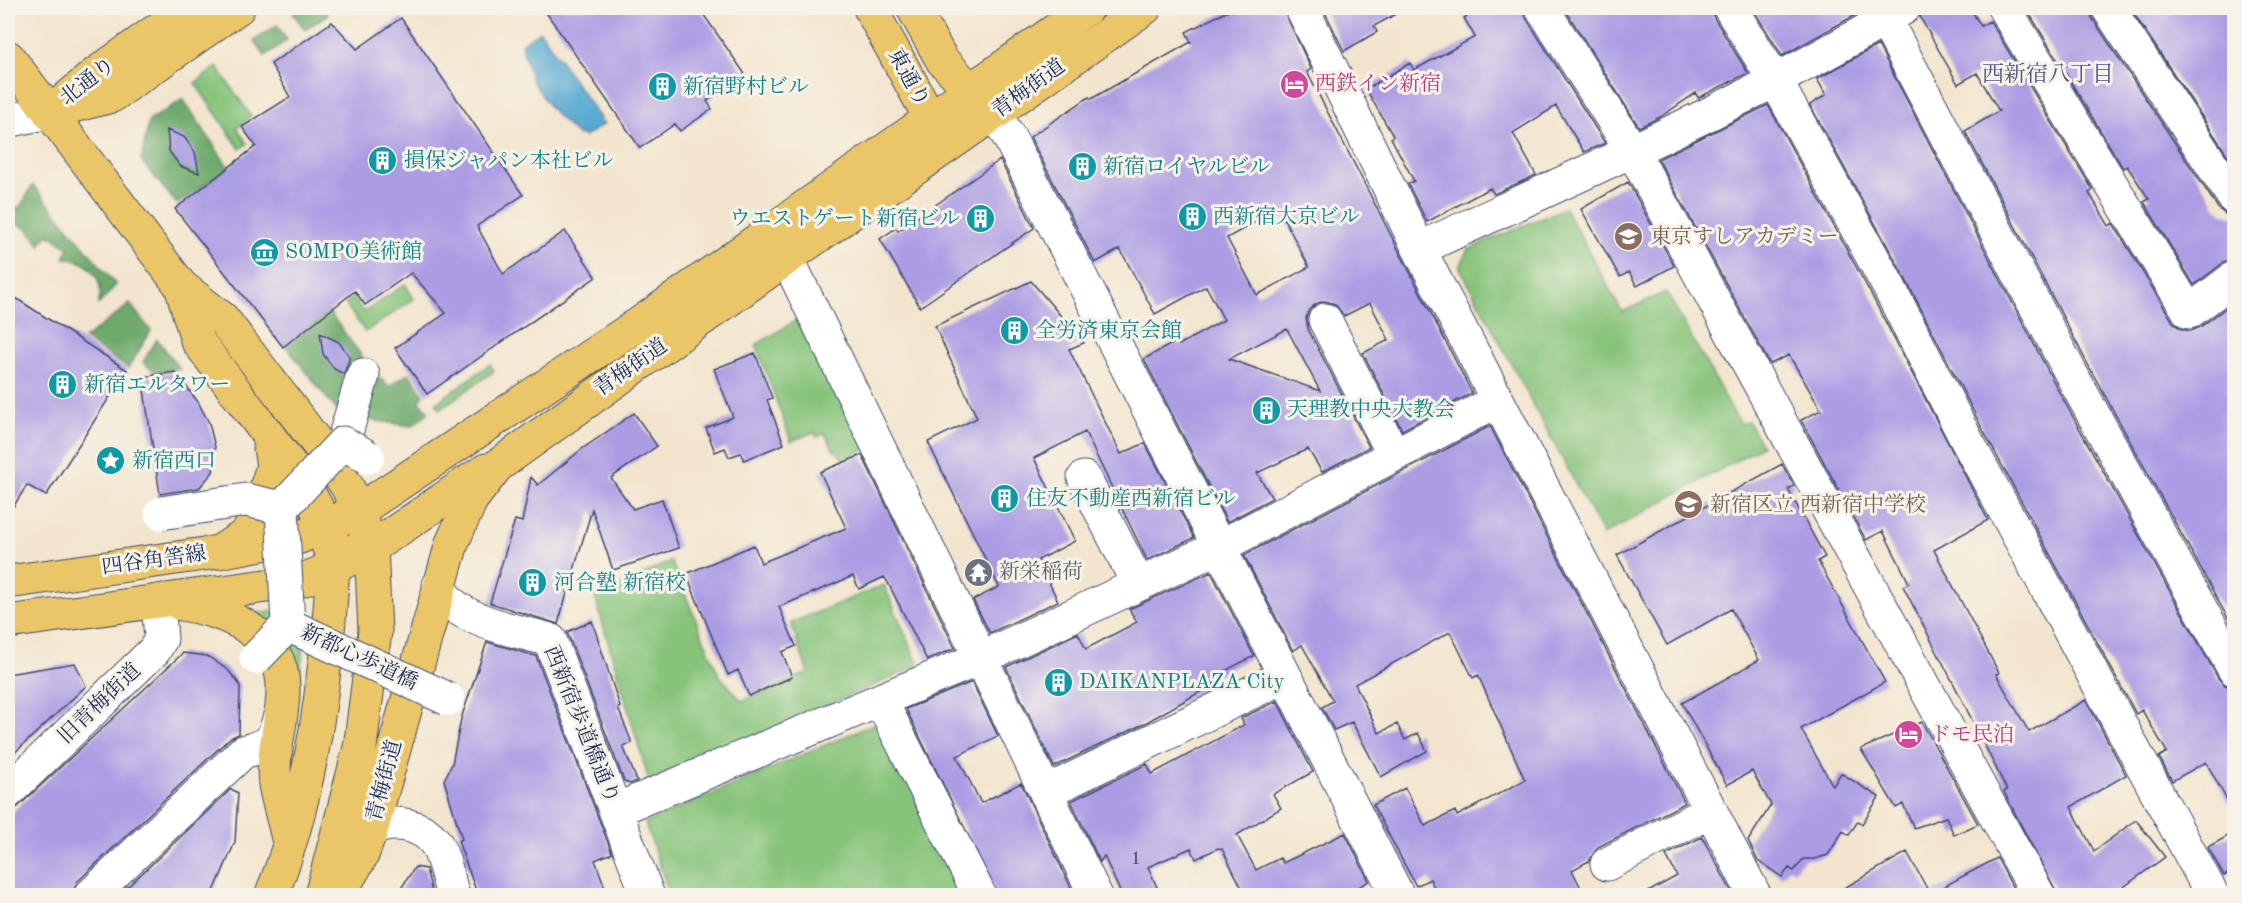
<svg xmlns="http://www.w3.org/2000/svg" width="2242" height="903" font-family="'Old Standard TT','Noto Serif JP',serif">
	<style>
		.green { fill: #87c47a; stroke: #517a6c; stroke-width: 1.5 }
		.forest { fill: #6daa6a; stroke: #446c64; stroke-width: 1.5 }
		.water { fill: #58aad3; stroke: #3a6c98; stroke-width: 1.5 }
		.building { fill: #ab9ce4; fill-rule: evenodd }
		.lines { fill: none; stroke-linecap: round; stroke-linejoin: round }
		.minor-casing { stroke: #3b4a6f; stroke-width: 35 }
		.major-casing { stroke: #3b4a6f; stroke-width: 35 }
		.minor { stroke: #fff; stroke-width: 33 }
		.major { stroke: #ebc669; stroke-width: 33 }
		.minor-bridge-casing { stroke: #3b4a6f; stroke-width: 35; stroke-linecap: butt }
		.minor-bridge { stroke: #fff; stroke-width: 33 }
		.labels { text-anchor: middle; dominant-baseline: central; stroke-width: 6; stroke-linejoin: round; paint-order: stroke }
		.number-label { font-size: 18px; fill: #3f4a80 }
		.street-label { font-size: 21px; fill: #1b2f5e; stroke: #f7f3e8 }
		.hotel-label { font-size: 21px; fill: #b23c85; stroke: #f7f3e8; text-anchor: start }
		.culture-label { font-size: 21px; fill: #0d838f; stroke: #f7f3e8; text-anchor: start }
		.education-label { font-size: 21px; fill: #785e54; stroke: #f7f3e8; text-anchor: start }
		.worship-label { font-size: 21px; fill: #5b616d; stroke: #f7f3e8; text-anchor: start }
		.neighbourhood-label { font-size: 22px; fill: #4d558d; stroke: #f7f3e8 }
	</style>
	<rect width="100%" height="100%" fill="#f7f3e8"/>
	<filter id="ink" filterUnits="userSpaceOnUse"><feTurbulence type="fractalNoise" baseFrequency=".0167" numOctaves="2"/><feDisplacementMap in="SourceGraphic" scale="12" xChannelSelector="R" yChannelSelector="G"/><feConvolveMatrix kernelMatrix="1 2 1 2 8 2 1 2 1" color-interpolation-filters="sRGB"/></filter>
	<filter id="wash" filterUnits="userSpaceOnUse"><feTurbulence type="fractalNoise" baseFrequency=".008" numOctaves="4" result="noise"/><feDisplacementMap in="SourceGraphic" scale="24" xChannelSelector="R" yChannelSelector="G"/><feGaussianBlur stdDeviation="1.35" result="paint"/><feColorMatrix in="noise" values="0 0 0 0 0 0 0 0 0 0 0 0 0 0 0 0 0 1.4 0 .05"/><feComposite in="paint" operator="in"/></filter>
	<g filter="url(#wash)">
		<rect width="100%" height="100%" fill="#f3e5cd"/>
		<path class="green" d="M217,67L251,116L237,128L247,144L240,149L195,83Z
			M1565,208L1622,312L1666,292L1740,424L1748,421L1762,446L1603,535L1460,268L1467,250Z
			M405,284L414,299L365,332L345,303L352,298L364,312Z
			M803,316L870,447L843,460L837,450L834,451L825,433L817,437L814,432L791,441L756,345Z
			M490,364L494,371L440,409L436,403Z
			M671,561L719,675L742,701L808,673L791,623L884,585L919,666L649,781L595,597Z
			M303,608L307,614L295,715L251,614Z
			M883,720L966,895H670L645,823Z"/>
		<path class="forest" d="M301,8H323L328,14L305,30L293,13Z
			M277,25L287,40L265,56L254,41Z
			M183,99L229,168L177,204L141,161L149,121Z
			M33,185L116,285L98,305C106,280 90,259 64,258L69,248L48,234L40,245L27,228L8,221V202L19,209Z
			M308,284L361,355L358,373L383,380L388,387L409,373L424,395L419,401L429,412L412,426L341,416L262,316Z
			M130,304L151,331L128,368L84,339Z
			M157,339L180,369L156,373L143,362Z"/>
		<path class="water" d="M540,31L604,124L584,137L582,134L578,136L551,109L532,81L521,44Z"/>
		<g id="blocks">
			<path class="building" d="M543,8H699L745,74L707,101L712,109L680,131L675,124L640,148Z
				M1233,8H1283L1311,69L1307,72L1472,393L1402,430L1363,353L1389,340L1370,303L1344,316L1335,304L1325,301L1316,304L1309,310L1306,318L1308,329L1369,447L1322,472L1308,449L1257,473L1272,498L1227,522L1144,359L1177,341L1179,345L1224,320L1206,286L1155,314L1120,249L1095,263L1030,137L1089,97L1091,99L1191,42L1186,32ZM1279,209L1309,267L1257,295L1227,238ZM1287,329L1320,391L1229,359Z
				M1323,8H1407L1374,26L1377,32L1344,51Z
				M1481,8H1523L1526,18L1605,143L1584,152L1556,106L1513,133L1536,175L1494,194L1490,188L1427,222L1408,184L1414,181L1391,138L1393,136L1366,89L1410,63L1414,70L1475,37L1464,18Z
				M1564,8H1711L1714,18L1748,73L1698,98L1696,93L1660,117L1639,127Z
				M1752,8H1868L1782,56Z
				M1923,8H1970L1981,26L1990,21L2093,190L2089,193L2109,226L2113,223L2173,322L2181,329L2191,331L2200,327L2235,301V631L2093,374L1965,131L1999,111L1977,73L1958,84L1920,17Z
				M2026,8H2090L2092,18L2218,208L2225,214L2235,217V260L2223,263L2194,285L2144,202L2149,199L2127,166L2123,168Z
				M2130,8H2229L2235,16L2234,165Z
				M401,18L523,195L477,226L503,274L565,231L596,277L427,394L395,348L446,313L411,273L365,305L355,291L283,347L175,209L256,146L242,127L290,97L271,64L332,22L357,49Z
				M1878,45L2059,392L2218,678L2225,685L2235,688V815L2206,762L2172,781L2159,757L2167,752L2142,710L2136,714L1983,430L1905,278L1810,105L1826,95L1817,79Z
				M1768,105L1872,296L1988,520L1934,550L1999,673L1996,674L2029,732L2086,700L2126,775L2071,807L2094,851L2136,820L2165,857L2111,896H2058L2004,792L2007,790L1960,696L1903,586L1909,583L1883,531L1866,540L1801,420L1821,410L1789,355L1770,364L1658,159Z
				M167,130L184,137L195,152L199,173L180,166L169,151Z
				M1000,160L1034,228L920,307L880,239L896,228L898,231Z
				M1628,182L1674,266L1637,286L1629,272L1620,277L1581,209Z
				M1031,281L1084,343L1069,349L1121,454L1145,443L1194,538L1147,560L1085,432L1034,458L1075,541L1038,560L1058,601L990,633L973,600L999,587L928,442L977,418L935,326Z
				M8,293L127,370L46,496L27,485L8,515Z
				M320,333L339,342L350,357L344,374L334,369L323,354Z
				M755,353L772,398L767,400L784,444L744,460L741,453L729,457L725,448L715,452L706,428L733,417L714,369Z
				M175,372L198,402L209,423L215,447L213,472L199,488L160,494L142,377Z
				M634,413L657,446L611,478L633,509L662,499L679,548L613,570L592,509L558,624L490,603L515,520L522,522L531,477L538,485L582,449Z
				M1490,426L1685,803L1598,847L1589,861L1572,870L1585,896H1438L1430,879L1416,886L1373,805L1405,788L1425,826L1455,811L1457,816L1525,780L1478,675L1473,678L1450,632L1355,684L1379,733L1397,724L1405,740L1418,733L1427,751L1381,777L1352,722L1334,730L1322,707L1333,701L1302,645L1293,651L1244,555Z
				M862,455L955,648L927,660L887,581L884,577L859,589L853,576L779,607L796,646L782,652L792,677L749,696L738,670L728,675L686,574L754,545L761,563L846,528L820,472Z
				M1782,464L1794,486L1788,489L1825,557L1818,561L1885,682L1801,729L1833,786L1841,773L1879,797L1862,824L1858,821L1849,835L1843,831L1828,855L1814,859H1803L1794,871L1789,868L1782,877L1758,861L1748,841L1771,805L1752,771L1727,785L1682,703L1759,660L1731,609L1667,645L1617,555Z
				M1211,572L1254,656L1213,677L1216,683L1145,723L1054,767L1006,667L1078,633L1086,649L1137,622L1129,609Z
				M592,621L620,707L618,708L632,743L623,746L637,781L630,784L624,781L567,632Z
				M487,642L536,656L612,853L595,860L608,896H478L458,841L462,839L444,780L452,764L461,719Z
				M183,653L207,656L228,670L237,681L240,686L239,734L230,738L77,882L72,896H8V816Z
				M75,663L86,686L8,759V674Z
				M972,682L998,736L957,756L981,803L1021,783L1074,894L998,896L906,709Z
				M1277,701L1313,772L1273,794L1281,808L1237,835L1256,870L1280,858L1283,863L1345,833L1369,881L1344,896H1246L1222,849L1218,848L1196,859L1191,848L1148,867L1161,896H1122L1104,856L1100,862L1071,801L1147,764L1152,774L1244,725L1241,718Z
				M1922,722L1978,824L1954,835L1946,817L1914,828L1903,804L1896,808L1861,749Z
				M231,789L238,793L235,842L212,896H118Z
				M2235,832V870L2224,876L2208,847Z
				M1702,837L1734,896H1641L1677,876L1666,855Z
				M1907,852L1930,894L1997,858L2013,888L2000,896H1830Z
				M415,867L426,869L433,896H396Z"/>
		</g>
	</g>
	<g filter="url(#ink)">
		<use href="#blocks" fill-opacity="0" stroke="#3b4a6f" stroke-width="1.5"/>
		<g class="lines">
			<defs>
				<path id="minor" d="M1302,8L1419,249L1755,896
					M1542,8L1632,150L2039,896
					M1730,8L1779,87L1889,287L1966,439L2213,896
					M2004,8L2189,312L2234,278
					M2108,8L2234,198
					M1885,19L2076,383L2234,669
					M995,114L1009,137L1398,896
					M8,121L49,112
					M1419,249C1582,173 1750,102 1904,8
					M787,258L1096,896
					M1325,320L1394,455
					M343,443L363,375
					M1084,478L1138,584
					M439,585C451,621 516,630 550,640L648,896
					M881,701L980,896
					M8,792L154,651L161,639L158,601
					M1046,792L1285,676
					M616,810L981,658L1219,547L1497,401
					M371,831C389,818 421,824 435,842C443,853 449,882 453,896
					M1607,864L1711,811
					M90,896L243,752C270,744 273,744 280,715"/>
				<path id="major" d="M870,8L940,136
					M913,8L942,60L986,106
					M8,57L181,286L223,319L324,452L348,488L358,511L371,546L375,631L360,748L321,896
					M58,106L94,75L188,8
					M49,112L112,96L238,8
					M181,286L197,340L301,479L316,506L329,548
					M222,550L247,534L258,514L273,466L268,436
					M8,582L218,552L300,537L358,511L643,321L1087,8
					M181,604C225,611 282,633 283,687C284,718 271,752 275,784C278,802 284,820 288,838
					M8,622L295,582C365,561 425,509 486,470
					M271,896C313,793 326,677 333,567L340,549
					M338,896L362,855L371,831L452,543L471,500L497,466L787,258L1145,8"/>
			</defs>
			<use href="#minor" class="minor-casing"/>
			<use href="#major" class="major-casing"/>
			<use href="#minor" class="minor"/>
			<use href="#major" class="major"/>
			<defs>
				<path id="minor-bridge" d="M368,457L343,443L282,508L288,625L448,699
					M161,513L246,500L282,508
					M256,658L288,625"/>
			</defs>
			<use href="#minor-bridge" class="minor-bridge-casing"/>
			<use href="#minor-bridge" class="minor-bridge"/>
		</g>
	</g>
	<defs>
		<symbol id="hotel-disc" viewBox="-11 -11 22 22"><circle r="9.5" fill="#d1479c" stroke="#f7f3e8"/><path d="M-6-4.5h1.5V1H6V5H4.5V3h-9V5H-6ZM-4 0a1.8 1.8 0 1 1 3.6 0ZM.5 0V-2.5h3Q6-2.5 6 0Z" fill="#fff"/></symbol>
		<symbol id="building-disc" viewBox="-11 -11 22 22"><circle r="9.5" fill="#0f9aa8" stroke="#f7f3e8"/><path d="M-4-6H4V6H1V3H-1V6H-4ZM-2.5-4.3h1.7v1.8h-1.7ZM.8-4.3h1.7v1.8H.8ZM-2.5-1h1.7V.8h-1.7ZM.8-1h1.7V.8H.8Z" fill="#fff"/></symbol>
		<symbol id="university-disc" viewBox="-11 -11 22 22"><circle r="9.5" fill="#8d6e63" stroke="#f7f3e8"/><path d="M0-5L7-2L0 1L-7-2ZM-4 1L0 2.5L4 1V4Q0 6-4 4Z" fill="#fff"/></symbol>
		<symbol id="museum-disc" viewBox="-11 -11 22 22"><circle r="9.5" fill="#0f9aa8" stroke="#f7f3e8"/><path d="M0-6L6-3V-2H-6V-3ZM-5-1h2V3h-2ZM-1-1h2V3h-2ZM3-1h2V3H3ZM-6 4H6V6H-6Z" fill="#fff"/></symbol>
		<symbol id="sight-disc" viewBox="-11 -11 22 22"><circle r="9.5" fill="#0f9aa8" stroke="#f7f3e8"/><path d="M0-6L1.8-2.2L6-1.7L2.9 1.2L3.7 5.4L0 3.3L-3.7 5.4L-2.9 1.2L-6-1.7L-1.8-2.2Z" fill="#fff"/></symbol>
		<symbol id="school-disc" viewBox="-11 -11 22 22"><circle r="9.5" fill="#8d6e63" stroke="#f7f3e8"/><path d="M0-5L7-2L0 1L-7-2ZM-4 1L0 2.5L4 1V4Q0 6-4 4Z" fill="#fff"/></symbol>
		<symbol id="temple-disc" viewBox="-11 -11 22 22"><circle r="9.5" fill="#6b7280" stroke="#f7f3e8"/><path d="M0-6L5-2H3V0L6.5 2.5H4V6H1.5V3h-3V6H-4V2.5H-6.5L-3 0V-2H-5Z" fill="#fff"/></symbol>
	</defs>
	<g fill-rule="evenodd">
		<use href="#hotel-disc" x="1278" y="68" width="33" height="33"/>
		<use href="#building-disc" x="646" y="70" width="33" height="33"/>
		<use href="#building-disc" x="366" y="144" width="33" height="33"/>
		<use href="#building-disc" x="1066" y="150" width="33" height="33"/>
		<use href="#building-disc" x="1176" y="200" width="33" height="33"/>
		<use href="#building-disc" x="964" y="202" width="33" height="33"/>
		<use href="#university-disc" x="1612" y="220" width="33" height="33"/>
		<use href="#museum-disc" x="248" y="236" width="33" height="33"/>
		<use href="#building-disc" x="998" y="314" width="33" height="33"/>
		<use href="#building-disc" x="46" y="368" width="33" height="33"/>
		<use href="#building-disc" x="1250" y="394" width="33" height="33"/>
		<use href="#sight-disc" x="94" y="444" width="33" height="33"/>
		<use href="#building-disc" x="988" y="482" width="33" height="33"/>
		<use href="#school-disc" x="1672" y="488" width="33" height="33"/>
		<use href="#temple-disc" x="962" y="556" width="33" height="33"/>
		<use href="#building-disc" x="516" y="566" width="33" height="33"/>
		<use href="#building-disc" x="1042" y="666" width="33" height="33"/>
		<use href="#hotel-disc" x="1892" y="718" width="33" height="33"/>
	</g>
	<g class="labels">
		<g class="number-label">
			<text x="1136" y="859">1</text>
		</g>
		<g class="street-label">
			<text transform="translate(908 78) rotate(61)">東通り</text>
			<text transform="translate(88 82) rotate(-38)">北通り</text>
			<text transform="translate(1029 89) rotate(-36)">青梅街道</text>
			<text transform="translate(631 368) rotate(-35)">青梅街道</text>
			<text transform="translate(154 561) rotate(-8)">四谷角筈線</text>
			<text transform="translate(359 658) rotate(25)">新都心歩道橋</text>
			<text transform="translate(100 704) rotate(-44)">旧青梅街道</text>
			<text transform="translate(581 725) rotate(68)">西新宿歩道橋通り</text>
			<text transform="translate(385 781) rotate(-75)">青梅街道</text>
		</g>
		<g class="hotel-label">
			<text x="1315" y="84">西鉄イン新宿</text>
			<text x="1930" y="735">ドモ民泊</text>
		</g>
		<g class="culture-label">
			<text x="683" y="87">新宿野村ビル</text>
			<text x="404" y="161">損保ジャパン本社ビル</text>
			<text x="1103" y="167">新宿ロイヤルビル</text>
			<text x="1213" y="217">西新宿大京ビル</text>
			<text x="960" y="219" text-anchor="end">ウエストゲート新宿ビル</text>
			<text x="285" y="252">SOMPO美術館</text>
			<text x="1035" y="331">全労済東京会館</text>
			<text x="84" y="385">新宿エルタワー</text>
			<text x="1287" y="410">天理教中央大教会</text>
			<text x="132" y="461">新宿西口</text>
			<text x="1026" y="499">住友不動産西新宿ビル</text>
			<text x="554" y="583">河合塾 新宿校</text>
			<text x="1079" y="682">DAIKANPLAZA City</text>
		</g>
		<g class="education-label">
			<text x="1650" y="237">東京すしアカデミー</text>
			<text x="1710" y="505">新宿区立 西新宿中学校</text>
		</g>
		<g class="worship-label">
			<text x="999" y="572">新栄稲荷</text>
		</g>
		<g class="neighbourhood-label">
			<text x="2048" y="75">西新宿八丁目</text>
		</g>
	</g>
	<rect width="2242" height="903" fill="none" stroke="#f7f3e8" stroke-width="30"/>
</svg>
